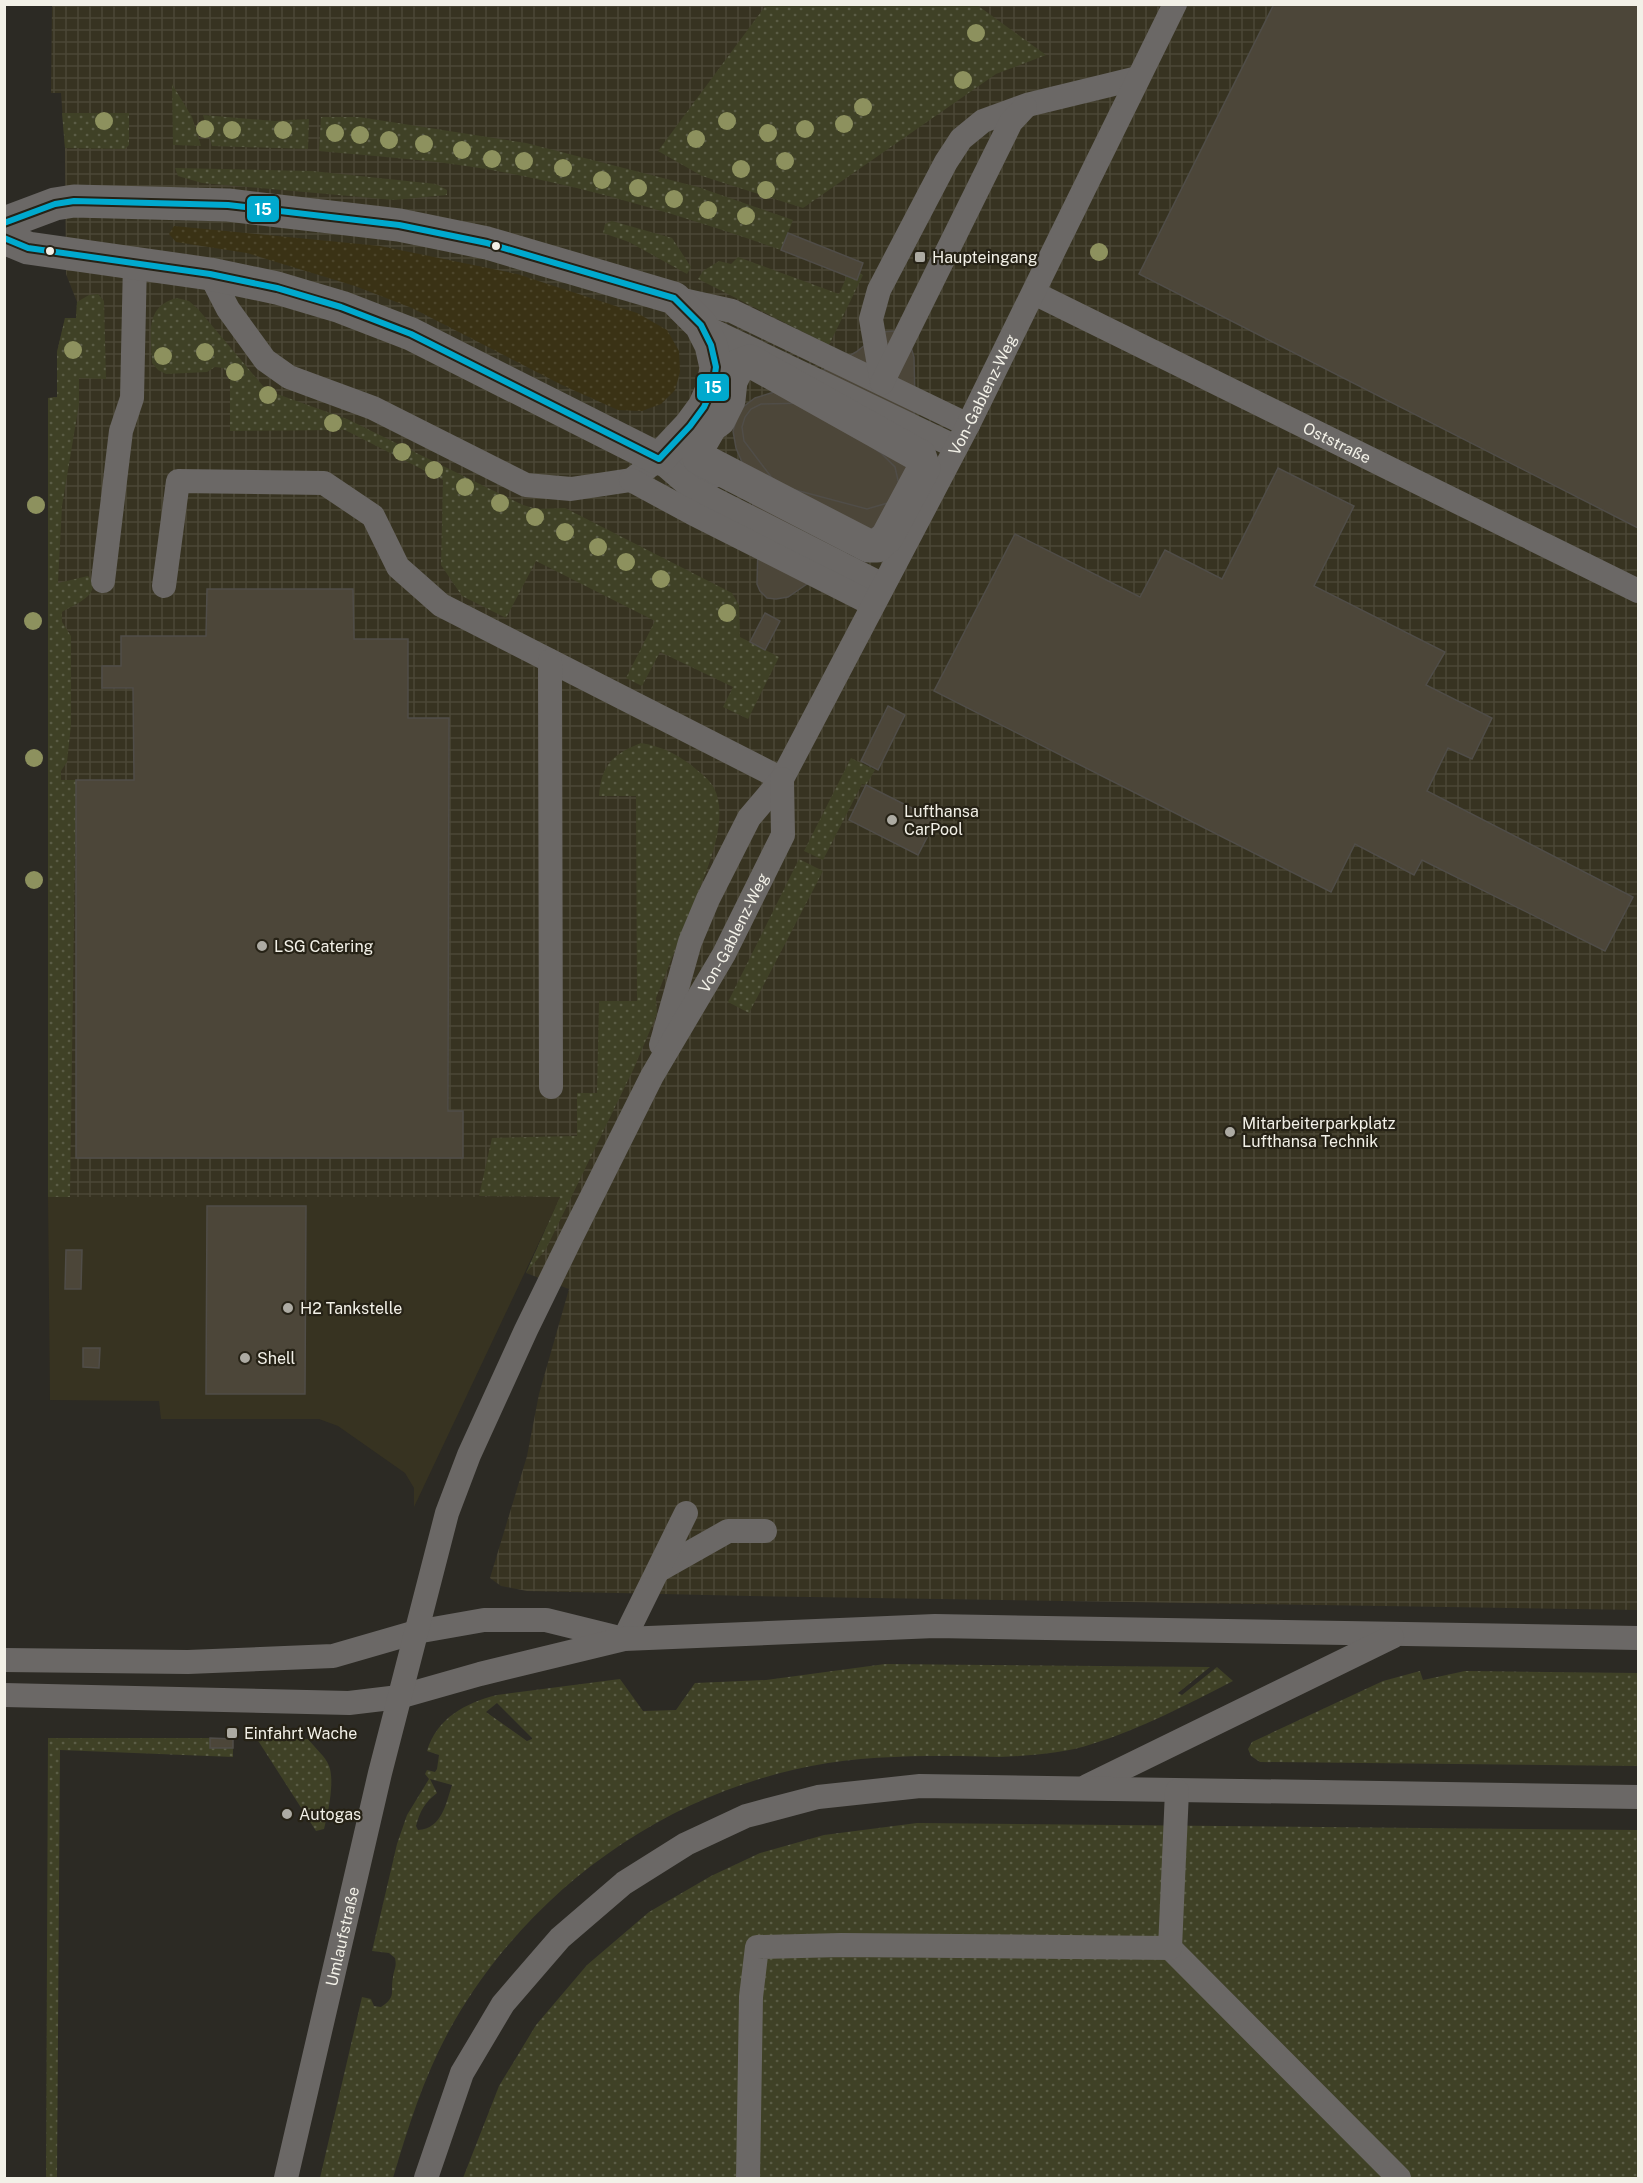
<svg xmlns="http://www.w3.org/2000/svg" width="1643" height="2183" font-family="'Public Sans',sans-serif">
	<style>
		.built { fill: #373321 }
		.industrial { fill: url(#industrial-grid) }
		.grass { fill: url(#grass-dots); fill-rule: evenodd }
		.sand { fill: url(#sand-dots) }
		.building { fill: #4c4639; stroke: #504d48; stroke-width: 1.5 }
		.lines { fill: none; stroke-linecap: round; stroke-linejoin: round }
		.lane { stroke: #6b6866; stroke-width: 24 }
		.street { stroke: #6b6866; stroke-width: 33 }
		.bus-1-casing { stroke: #262216; stroke-width: 10 }
		.bus-1 { stroke: #00a9ce; stroke-width: 6 }
		.tree { fill: #8d915e }
		.bus-dot { fill: #f2f0e7; stroke: #262216; stroke-width: 2 }
		.poi-dot { fill: #adaba3; stroke: #262216; stroke-width: 2 }
		.labels { text-anchor: middle; dominant-baseline: central; stroke-width: 4.5; stroke-linejoin: round; paint-order: stroke }
		.poi-label { font-size: 16px; fill: #f2f0e7; stroke: #262216; text-anchor: start }
		.street-label { font-size: 16px; fill: #f2f0e7; stroke: #262216 }
		.line-badge { stroke: #262216; stroke-width: 2 }
		.badge-label { font-size: 16px; text-anchor: middle; font-weight: bold; fill: #fff }
	</style>
	<defs>
		<pattern id="industrial-grid" width="8" height="8" patternUnits="userSpaceOnUse" patternTransform="scale(1.5)"><rect width="8" height="8" fill="#373321"/><path d="M0 4h8M4 0v8" fill="none" stroke="#4b4736"/></pattern>
		<pattern id="grass-dots" width="8" height="8" patternUnits="userSpaceOnUse" patternTransform="scale(1.5)"><rect width="8" height="8" fill="#3f4126"/><path d="M2 2h.1M6 6h.1" fill="none" stroke="#5b5d46" stroke-width="1.8" stroke-linecap="round"/></pattern>
		<pattern id="sand-dots" width="8" height="8" patternUnits="userSpaceOnUse" patternTransform="scale(1.5)"><rect width="8" height="8" fill="#3a3215"/><path d="M2 2h.1M6 6h.1" fill="none" stroke="#4d462c" stroke-width="1.8" stroke-linecap="round"/></pattern>
	</defs>
	<rect width="100%" height="100%" fill="#2c2a24"/>
	<path class="built" d="M561,1196L414,1507V1488L405,1473L338,1426L319,1419H161L159,1401L50,1400L48,1197Z"/>
	<path class="industrial" d="M52,5H1638V1610L751,1596L527,1591L501,1586L490,1578L527,1456L539,1394L569,1289L526,1273L560,1197H48V398L57,397V352L65,318H76L77,302L66,274L65,148L61,93H51Z"/>
	<path class="grass" d="M766,5H977L1046,55L996,74L803,208L702,176L658,151Z
		M172,84L192,117L201,146L173,145Z
		M62,113H129V145L125,149L65,148Z
		M203,115L275,121L309,119L308,149L212,146Z
		M321,117H359L526,143L698,187L793,220L781,250C693,219 604,192 513,174C449,161 384,157 319,151Z
		M175,168L312,171L436,184L447,190V195L394,200L202,183L178,176Z
		M612,221L672,238L691,267L687,274L629,242L603,233L605,224Z
		M738,257L839,294L847,276L859,273L863,275L829,345L698,279L703,271L719,261L731,264Z
		M98,294L104,301L106,379L79,378V404L62,506L58,583L88,576C104,594 75,604 62,612V622L71,636V725L67,762L61,771V780H76L70,1197H48V398L57,397V352L65,318H76L77,302L89,295Z
		M177,298L189,301L198,309L263,386L277,394L347,419L523,505L537,509L565,508L732,593L739,605L740,637L779,657L748,719L723,707L733,687L660,652L642,686L626,678L655,621L536,561L506,618L462,596L441,565L443,480L345,430L230,431V376L223,368L215,367L207,372L166,374L158,370L152,363C151,335 144,306 177,298Z
		M641,743C660,746 675,753 691,765C699,772 709,778 714,788C731,821 704,876 692,908C680,938 668,968 656,998L657,1014L634,1068L546,1249L526,1273L560,1197L479,1196L492,1138L577,1136V1093H597L599,1001H637L636,796H599C601,765 613,754 641,743Z
		M851,758L875,770L866,785L862,784L823,860L804,851Z
		M799,859L823,871L749,1013L728,1002Z
		M885,1664L1210,1667L1178,1693L1182,1695L1217,1667L1233,1681C1188,1704 1141,1729 1092,1744C1069,1752 1043,1754 1019,1756C1000,1758 980,1756 960,1756C916,1756 872,1756 828,1763C672,1788 534,1885 455,2020C426,2070 409,2124 393,2178H320L362,1997L371,1999L374,2006L381,2007C397,1996 390,1993 393,1977C394,1969 397,1967 395,1958L389,1953L372,1951L397,1844L407,1815L429,1779L425,1774L427,1770L435,1772L437,1769L439,1755L427,1751C437,1718 465,1703 497,1695L620,1679L643,1711L676,1710L695,1683L766,1680ZM497,1703L532,1738V1739L527,1741L486,1712ZM430,1779L452,1785C446,1803 442,1829 418,1830L416,1826C420,1811 425,1802 437,1793Z
		M1420,1671L1423,1680L1465,1671L1638,1673V1766L1260,1762L1251,1756L1248,1749L1252,1742L1383,1681Z
		M48,1738H210V1748H233V1757L60,1750L57,2178H46Z
		M257,1739H308C314,1747 326,1757 329,1766C335,1780 328,1814 324,1829L316,1831Z
		M917,1823L1638,1830V2178H463L499,2086L536,2025L587,1965L649,1912L711,1876L760,1853L824,1835Z"/>
	<path class="sand" d="M174,226L380,246L517,274L637,313L667,330L679,351L680,372L675,390L661,404L642,411L618,410L562,385L412,308L355,286L247,253L176,242L169,234Z"/>
	<path class="building" d="M1274,4H1638V528L1139,274Z
		M788,233L863,263L857,280L781,250Z
		M893,331L904,335L910,344L914,357L915,405L904,504L870,530L834,565L810,582L788,597L776,599L767,598L760,591L757,584L758,546L752,498L744,467L736,448L733,431L737,418L743,407L755,398L787,388L824,370L856,352L882,332Z
		M808,403L882,454L895,467L899,485L891,502L867,509L788,488L772,478L744,441L742,427L745,417L751,409L761,404Z
		M1278,468L1354,506L1314,586L1445,652L1426,685L1492,718L1472,759L1448,748L1427,791L1633,897L1605,951L1422,860L1414,875L1355,844L1331,892L934,691L1015,534L1140,597L1165,550L1222,579Z
		M207,589H353L354,639H408V718H449L448,1111H463V1158H76V780H134L133,688H102V666H121V636H206Z
		M765,613L780,621L765,650L750,642Z
		M888,706L905,715L878,770L861,761Z
		M866,785L936,820L918,855L849,820Z
		M207,1206H306L305,1394H206Z
		M66,1250H82L81,1289H65Z
		M83,1348H100L99,1368L83,1367Z
		M210,1738L233,1739V1748H210Z"/>
	<g class="lines">
		<g class="lane">
			<path d="M210,274L228,309L265,360L289,377L373,408L526,485L571,489L631,480L659,459L701,469L714,476"/>
			<path id="s1" d="M1034,293L1638,591"/>
			<path d="M674,298L732,311L968,425"/>
			<path d="M701,325L956,447"/>
			<path d="M882,383L871,319L879,290L946,162L961,139L983,121L1027,105L1138,78"/>
			<path d="M882,383L1011,122L1025,107"/>
			<path d="M660,461L690,487L883,585"/>
			<path d="M631,480L692,513L872,604"/>
			<path d="M103,581L121,431L132,398L135,262"/>
			<path d="M164,586L178,481L324,483L373,516L398,567L441,605L782,779"/>
			<path d="M550,661L551,1087"/>
			<path id="s2" d="M661,1045L690,942L708,899L749,818L782,779L968,425L1175,4"/>
			<path d="M659,1570L728,1531H765"/>
			<path d="M624,1639L686,1513"/>
			<path d="M4,1660L188,1662L333,1656L416,1632L484,1620H546L619,1638"/>
			<path d="M4,1695L349,1703L399,1697L480,1674L624,1639L935,1626L1638,1638"/>
			<path d="M1087,1786L1392,1637"/>
			<path d="M1170,1948L1399,2178"/>
			<path id="s3" d="M286,2178L380,1773L447,1513L469,1455L526,1330L568,1244L652,1076L724,954L783,835L782,779"/>
			<path d="M426,2178L462,2073L503,2004L560,1938L624,1883L686,1844L746,1816L818,1797L920,1786L1638,1797"/>
			<path d="M748,2178L751,1997L757,1947L841,1945L1170,1948L1177,1791"/>
		</g>
		<path class="street" d="M4,223L55,204L74,201L228,205L399,225L487,243L674,298L701,325L711,345L716,367L713,387L704,407L690,426L659,459L411,334L341,307L277,288L210,274L28,248L4,238
			M750,361L920,456L924,468L887,537L877,546H869L699,458L697,450L711,426L719,420L729,400L731,381L739,365Z"/>
		<defs>
			<path id="bus-1" d="M4,223L55,204L74,201L228,205L399,225L487,243L674,298L701,325L711,345L716,367L713,387L704,407L690,426L659,459L411,334L341,307L277,288L210,274L28,248L4,238"/>
		</defs>
		<use href="#bus-1" class="bus-1-casing"/>
		<use href="#bus-1" class="bus-1"/>
	</g>
	<g class="tree">
		<circle cx="976" cy="33" r="9"/>
		<circle cx="963" cy="80" r="9"/>
		<circle cx="863" cy="107" r="9"/>
		<circle cx="104" cy="121" r="9"/>
		<circle cx="727" cy="121" r="9"/>
		<circle cx="844" cy="124" r="9"/>
		<circle cx="205" cy="129" r="9"/>
		<circle cx="805" cy="129" r="9"/>
		<circle cx="232" cy="130" r="9"/>
		<circle cx="283" cy="130" r="9"/>
		<circle cx="335" cy="133" r="9"/>
		<circle cx="768" cy="133" r="9"/>
		<circle cx="360" cy="135" r="9"/>
		<circle cx="696" cy="139" r="9"/>
		<circle cx="389" cy="140" r="9"/>
		<circle cx="424" cy="144" r="9"/>
		<circle cx="462" cy="150" r="9"/>
		<circle cx="492" cy="159" r="9"/>
		<circle cx="524" cy="161" r="9"/>
		<circle cx="785" cy="161" r="9"/>
		<circle cx="563" cy="168" r="9"/>
		<circle cx="741" cy="169" r="9"/>
		<circle cx="602" cy="180" r="9"/>
		<circle cx="638" cy="188" r="9"/>
		<circle cx="766" cy="190" r="9"/>
		<circle cx="674" cy="199" r="9"/>
		<circle cx="708" cy="210" r="9"/>
		<circle cx="746" cy="216" r="9"/>
		<circle cx="1099" cy="252" r="9"/>
		<circle cx="73" cy="350" r="9"/>
		<circle cx="205" cy="352" r="9"/>
		<circle cx="163" cy="356" r="9"/>
		<circle cx="235" cy="372" r="9"/>
		<circle cx="268" cy="395" r="9"/>
		<circle cx="333" cy="423" r="9"/>
		<circle cx="402" cy="452" r="9"/>
		<circle cx="434" cy="470" r="9"/>
		<circle cx="465" cy="487" r="9"/>
		<circle cx="500" cy="503" r="9"/>
		<circle cx="36" cy="505" r="9"/>
		<circle cx="535" cy="517" r="9"/>
		<circle cx="565" cy="532" r="9"/>
		<circle cx="598" cy="547" r="9"/>
		<circle cx="626" cy="562" r="9"/>
		<circle cx="661" cy="579" r="9"/>
		<circle cx="727" cy="613" r="9"/>
		<circle cx="33" cy="621" r="9"/>
		<circle cx="34" cy="758" r="9"/>
		<circle cx="34" cy="880" r="9"/>
	</g>
	<g class="bus-dot">
		<circle cx="496" cy="246" r="5"/>
		<circle cx="50" cy="251" r="5"/>
	</g>
	<g class="poi-dot">
		<rect x="914" y="251" width="12" height="12" rx="3"/>
		<circle cx="892" cy="820" r="6"/>
		<circle cx="262" cy="946" r="6"/>
		<circle cx="1230" cy="1132" r="6"/>
		<circle cx="288" cy="1308" r="6"/>
		<circle cx="245" cy="1358" r="6"/>
		<rect x="226" y="1727" width="12" height="12" rx="3"/>
		<circle cx="287" cy="1814" r="6"/>
	</g>
	<g class="labels">
		<g class="poi-label">
			<text x="932" y="257">Haupteingang</text>
			<text x="904" y="811">Lufthansa<tspan x="904" dy="18">CarPool</tspan></text>
			<text x="274" y="946">LSG Catering</text>
			<text x="1242" y="1123">Mitarbeiterparkplatz<tspan x="1242" dy="18">Lufthansa Technik</tspan></text>
			<text x="300" y="1308">H2 Tankstelle</text>
			<text x="257" y="1358">Shell</text>
			<text x="244" y="1733">Einfahrt Wache</text>
			<text x="299" y="1814">Autogas</text>
		</g>
		<g class="street-label">
			<text stroke="none"><textPath href="#s2" startOffset="729">Von-Gablenz-Weg</textPath></text>
			<text stroke="none"><textPath href="#s1" startOffset="338">Oststraße</textPath></text>
			<text stroke="none"><textPath href="#s3" startOffset="1332">Von-Gablenz-Weg</textPath></text>
			<text stroke="none"><textPath href="#s3" startOffset="248">Umlaufstraße</textPath></text>
		</g>
	</g>
	<g class="line-badge">
		<rect x="246" y="195" width="34" height="28" rx="6" fill="#00a9ce"/>
		<rect x="696" y="373" width="34" height="29" rx="6" fill="#00a9ce"/>
	</g>
	<g class="badge-label">
		<text x="263" y="215">15</text>
		<text x="713" y="393">15</text>
	</g>
	<rect width="1643" height="2183" fill="none" stroke="#f2f0e7" stroke-width="12"/>
</svg>
